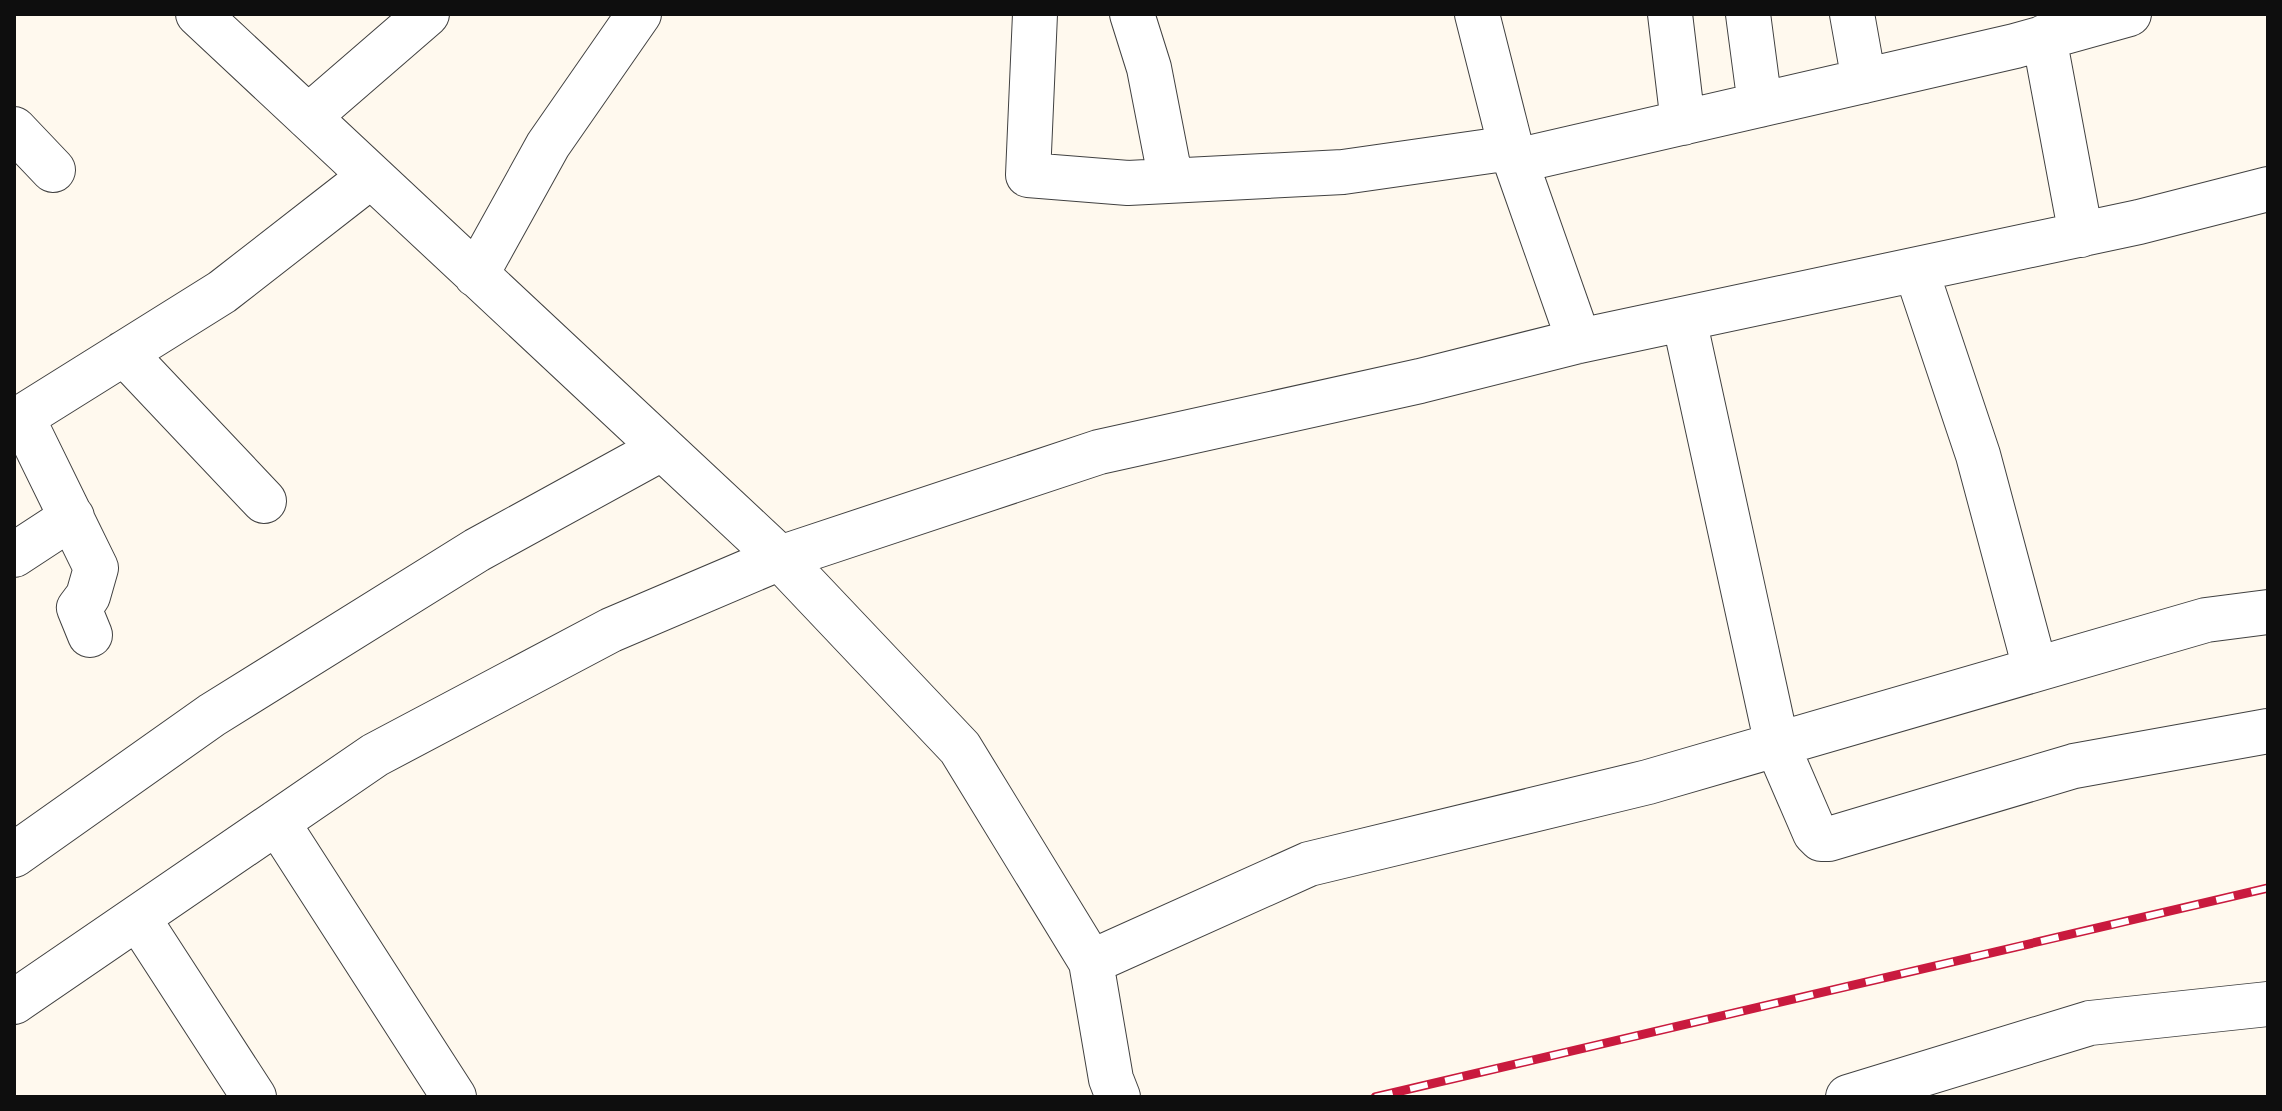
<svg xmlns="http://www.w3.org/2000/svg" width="2282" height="1111" font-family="'PT Serif',serif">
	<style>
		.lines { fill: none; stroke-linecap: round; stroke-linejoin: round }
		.minor-casing { stroke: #414141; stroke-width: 46 }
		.minor { stroke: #fff; stroke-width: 44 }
		.rail-casing { stroke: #c91a3e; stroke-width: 9 }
		.rail { stroke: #fff; stroke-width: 6; stroke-dasharray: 18; stroke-linecap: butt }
	</style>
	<rect width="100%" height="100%" fill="#fff9ee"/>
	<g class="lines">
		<defs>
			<path id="minor" d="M198,14L780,558L960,748L1091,962L1111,1079L1118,1097
				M1035,14L1028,175L1128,183L1343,172L1511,148
				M1132,14L1149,68L1171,181
				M1477,14L1511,148L1579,341
				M1670,14L1683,123
				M1748,14L1760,105
				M1852,14L1864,81
				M2044,37L2081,235
				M308,117L427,14
				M14,129L53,170
				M1516,161L2015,46L2129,14
				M1916,270L1978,455L2035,668
				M476,275L548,145L639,14
				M1684,319L1777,745L1815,833L1821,839H1829L2074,766L2268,731
				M124,353L264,501
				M22,417L96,568L88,596L79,608L90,635
				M14,422L222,292L371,176
				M14,555L72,517
				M277,822L454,1097
				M14,855L212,715L477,550L661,449
				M138,918L254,1097
				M1091,962L1309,864L1648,782L2206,620L2268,612
				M14,1002L375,755L611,630L780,558L1099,452L1420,381L1579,341L2139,222L2268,189
				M1848,1097L2090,1023L2268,1004"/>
		</defs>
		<use href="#minor" class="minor-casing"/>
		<use href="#minor" class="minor"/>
		<defs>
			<path id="rail" d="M1375,1097L2268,888"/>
		</defs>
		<use href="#rail" class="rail-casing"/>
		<use href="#rail" class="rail"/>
	</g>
	<rect width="2282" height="1111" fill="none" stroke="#0e0e0e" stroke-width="32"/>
</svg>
